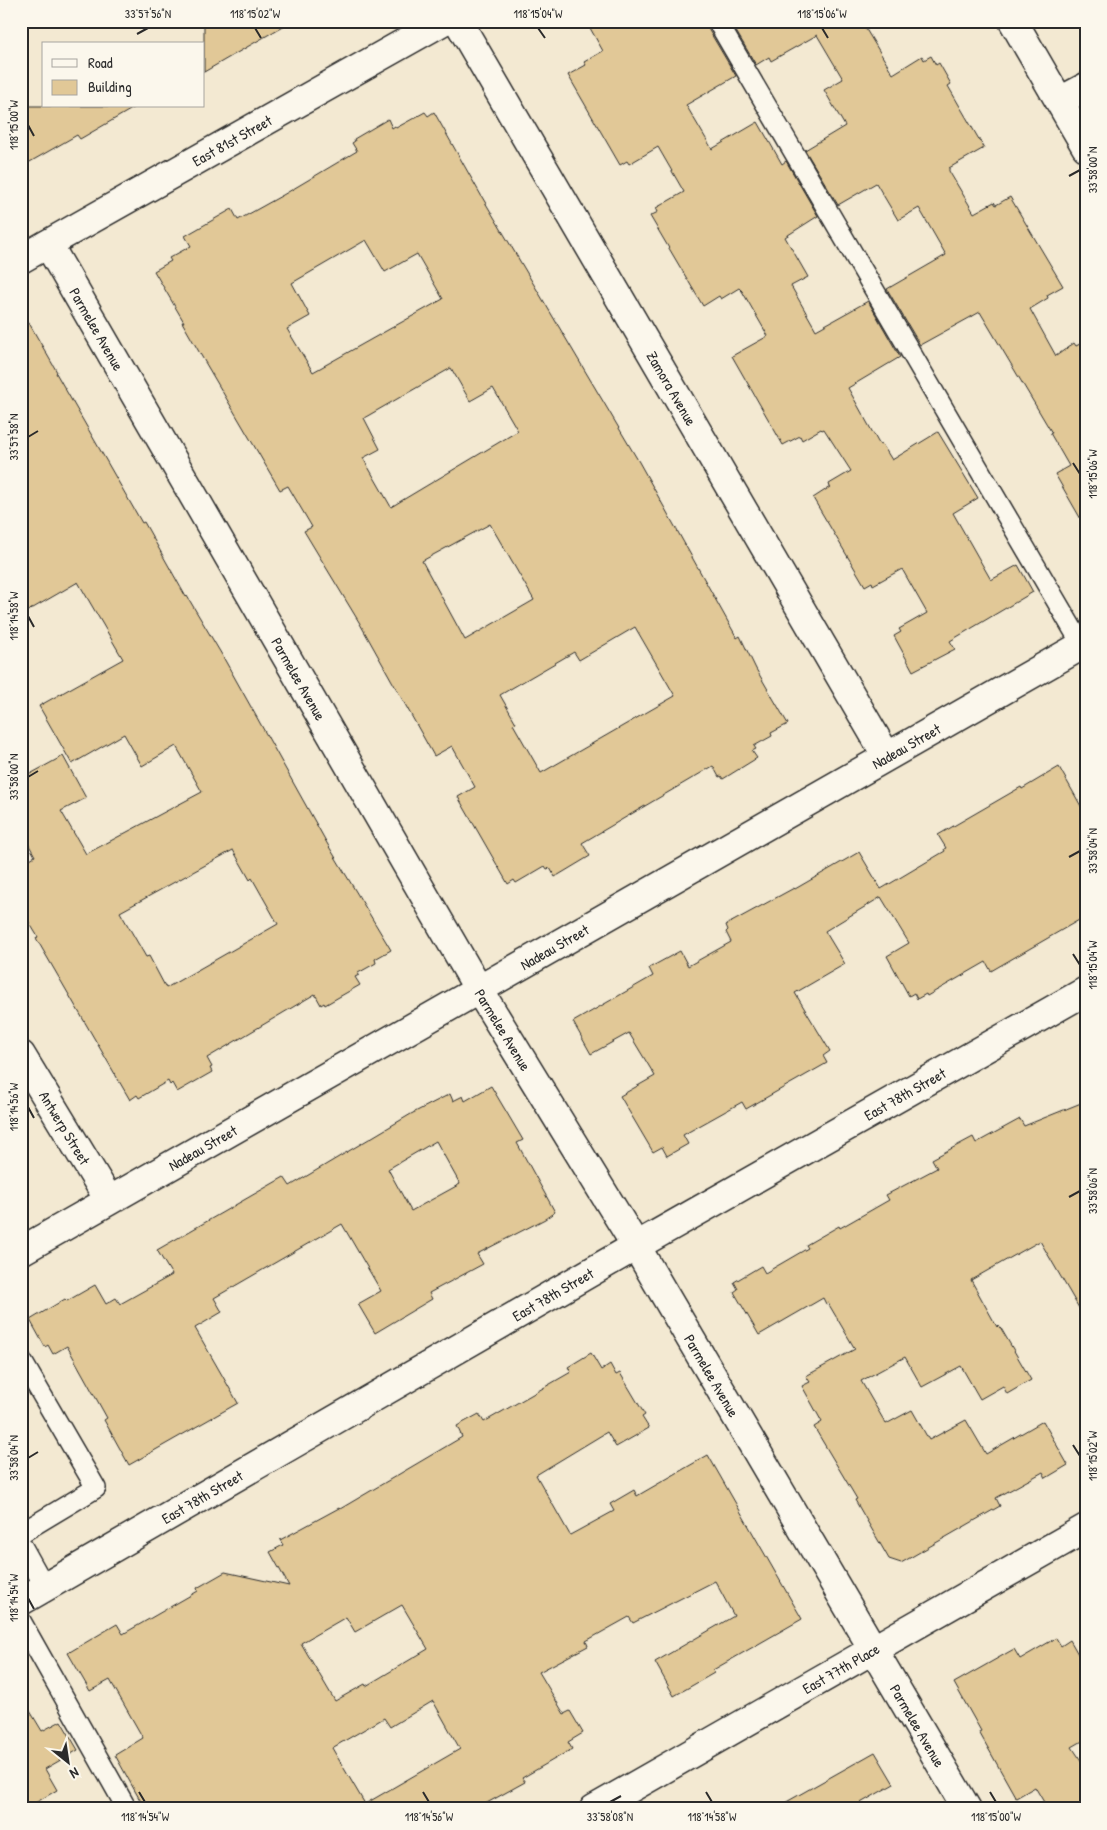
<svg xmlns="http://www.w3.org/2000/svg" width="1107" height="1830" font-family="'Patrick Hand',sans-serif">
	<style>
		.building { fill: #e1c897; stroke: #2b2b2b; fill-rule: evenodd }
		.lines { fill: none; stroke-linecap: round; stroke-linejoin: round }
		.lane-casing { stroke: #2b2b2b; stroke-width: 22 }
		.street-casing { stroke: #2b2b2b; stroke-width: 31 }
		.secondary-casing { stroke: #2b2b2b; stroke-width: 31 }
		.lane { stroke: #fbf7ec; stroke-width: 19 }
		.street { stroke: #fbf7ec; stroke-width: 28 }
		.secondary { stroke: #fbf7ec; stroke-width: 28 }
		.ticks { fill: none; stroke: #2b2b2b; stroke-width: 2 }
		.labels { text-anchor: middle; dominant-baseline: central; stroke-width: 5; stroke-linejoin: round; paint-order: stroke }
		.street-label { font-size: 15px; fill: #2b2b2b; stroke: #fbf7ec }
		.neatline { fill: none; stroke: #2b2b2b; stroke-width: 2 }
		.ticks-label { font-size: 12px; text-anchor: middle; fill: #2b2b2b }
	</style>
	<rect width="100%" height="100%" fill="#f3e9d2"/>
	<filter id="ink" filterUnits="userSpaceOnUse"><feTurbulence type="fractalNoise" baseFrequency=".02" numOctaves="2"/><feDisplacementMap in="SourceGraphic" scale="10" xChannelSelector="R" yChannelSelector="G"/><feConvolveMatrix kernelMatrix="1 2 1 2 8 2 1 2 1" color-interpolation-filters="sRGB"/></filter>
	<g filter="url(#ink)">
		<path class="building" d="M204,21H292L204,72Z
			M586,21H706L707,27L736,76L686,105L712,149L758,122L782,164L786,161L818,216L785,237L808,277L791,286L816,330L868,301L900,357L848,388L878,442L880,445L882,444L892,460L938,432L978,498L953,513L991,580L1018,565L1033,592L950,641L955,649L913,671L894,636L901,632L899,629L927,613L902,569L873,585L872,582L865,586L813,498L830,487L829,484L851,471L824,429L822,430L821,429L802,440L800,436L783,445L732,356L768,336L742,291L739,288L721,299L719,296L703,306L650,216L658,212L656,208L684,192L658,147L629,164L627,161L620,165L568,75L586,65L584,62L603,51Z
			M730,21H861L893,74L922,56L924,60L931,56L936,65L939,63L951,84L948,86L984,148L949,168V171L974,213L994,202L996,205L1010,197L1063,286L1047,295L1048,298L1030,309L1056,356L1074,343L1076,346L1086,341V528L1055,474L1069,466L1050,433H1052L980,312L920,345L887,289L946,255L919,208L898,220L876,183L838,205L805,150L845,126L824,90L843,79L817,35L771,61L769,57L756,65Z
			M21,106H137L80,139L77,135L21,167Z
			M425,112L428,116L434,112L482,197L639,462L737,638L740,636L756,669L788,724L771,733L772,736L754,746L756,749L752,751L757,758L723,779L721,776L719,777L713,766L582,843L590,856L555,877L550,868L547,869L545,866L516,883L514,880L508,884L458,797L475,787L452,746L434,756L359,622L304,531L312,527L288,486L280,490L202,357L182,322H184L154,271L171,261L169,258L191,246L185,236L232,209L238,220L283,195L357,151L352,143L355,141L354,139L388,119L392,128L395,126L396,128ZM366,240L385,272L417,254L443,299L313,372L287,329L310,316L292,283ZM451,368L470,401L493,388L518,431L391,507L363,458L380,449L364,418ZM490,524L534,600L465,640L422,561ZM635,627L675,696L541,773L513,724L516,723L500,695L574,652L579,660Z
			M21,309L57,372L56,373L142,523L144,522L186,597L187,596L222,655L328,845L391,950L375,959L376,963L358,973L359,975L355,977L360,985L325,1005L324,1003L321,1005L315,994L207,1058L212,1067L210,1068L212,1072L177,1092L172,1083L170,1085L168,1081L139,1098L137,1095L130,1100L36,938L38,937L21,909V864L35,856L21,831V779L63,756L86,798L61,811L86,854L202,792L176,746L142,766L124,734L72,764L39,706L123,659L78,582L21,615ZM233,850L250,880L252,878L278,924L166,988L149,956L146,957L120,912Z
			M1059,767L1086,815V916L991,971L986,962L927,996L926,994L917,999L914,993L909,996L887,956L909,943L881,897L825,931L845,964L795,993L830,1051L823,1056L827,1063L746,1109L742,1102L683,1135L688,1144L667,1156L662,1147L653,1152L620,1096L655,1076L629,1033L591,1054L573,1022L653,976L649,968L680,951L688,966L731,942L726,932L728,930L726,925L794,888L795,889L859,852L881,889L945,851L944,849L946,848L938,835L1021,787L1022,789Z
			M491,1086L523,1140L517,1143L555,1212L545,1219L477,1254L483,1264L429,1293L432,1299L375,1333L358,1304L381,1291L342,1224L214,1298L222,1312L195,1328L238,1403L129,1465L104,1420L107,1418L67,1346L53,1354L48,1345L45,1347L30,1320L65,1299L67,1301L95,1285L106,1304L116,1298L120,1304L172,1275L157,1250L284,1177L290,1186L411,1114L450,1094L453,1101L463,1096L465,1101ZM436,1141L460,1184L411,1211L388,1169Z
			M1086,1101V1320L1040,1241L971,1280L997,1327L999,1325L1031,1380L1007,1394L1003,1386L980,1399L961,1366L922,1387L905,1357L861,1381L886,1424L912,1410L929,1440L966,1420L986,1454L1043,1421L1068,1465L1046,1478L1043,1472L996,1498L1000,1506L901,1563L889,1559L855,1500L857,1499L814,1427L822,1422L802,1386L810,1382L806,1376L855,1349L828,1303L826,1304L823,1298L759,1335L734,1292L738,1289L734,1282L761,1266L765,1273L808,1248L806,1245L839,1226L840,1228L889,1200L886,1195L937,1168L932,1159L973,1137L976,1143L1020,1119L1024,1126Z
			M591,1353L601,1370L610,1364L616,1375L620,1373L645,1415L642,1417L649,1428L616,1447L607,1432L536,1475L570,1535L614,1511L610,1504L634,1490L637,1496L708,1455L802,1619L713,1670L714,1673L674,1696L655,1662L734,1616L715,1581L633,1623L629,1617L586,1641L588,1646L539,1672L564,1714L570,1711L583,1733L568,1742L572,1749L522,1778L525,1782L476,1809H145L115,1755L143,1738L110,1680L90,1691L68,1653L117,1624L123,1634L198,1591L197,1588L225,1572L289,1586L270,1552L283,1545L280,1540L339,1508L340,1509L457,1440L462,1437L457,1426L479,1414L484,1422L571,1372L568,1367ZM402,1605L428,1649L366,1686L365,1684L335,1701L301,1643L346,1617L355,1632ZM433,1701L460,1749L365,1804L332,1748L384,1718L390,1727Z
			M1056,1638L1061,1646L1070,1640L1086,1668V1739L1072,1747L1086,1768V1803L1076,1809H1048L1035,1787L1016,1798L979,1732L981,1731L954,1683L1014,1649L1020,1659Z
			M21,1696L42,1731L61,1721L78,1750L45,1769L57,1790L25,1809H21Z
			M875,1752L894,1784L850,1809H774Z"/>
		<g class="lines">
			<defs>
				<path id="lane" d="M717,21L1082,645
					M21,1359L96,1488L21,1533
					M21,1544L45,1587
					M21,1621L127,1809"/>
				<g id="street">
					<path id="s1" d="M458,21L886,755"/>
					<path d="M1060,101L1086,87"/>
					<path id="s2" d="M48,244L479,990L636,1246L967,1809"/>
					<path id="s3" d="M21,259L443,21"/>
					<path id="s4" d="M21,1055L109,1200"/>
					<path id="s5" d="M21,1601L636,1246L1086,991"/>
					<path id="s6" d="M594,1809L1086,1528"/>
				</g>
				<g id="secondary">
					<path d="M1013,21L1086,147"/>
					<path id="s7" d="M21,1251L1086,643"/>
				</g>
			</defs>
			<use href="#lane" class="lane-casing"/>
			<use href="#street" class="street-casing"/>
			<use href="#secondary" class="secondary-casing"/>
			<use href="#lane" class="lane"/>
			<use href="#street" class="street"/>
			<use href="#secondary" class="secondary"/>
		</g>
	</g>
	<path class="ticks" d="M255,28L261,38M538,28L545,38M822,28L828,38M137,34L148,28M28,125L34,136M1069,176L1080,170M28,437L38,431M1073,463L1080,474M28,616L34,627M28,777L38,771M1069,857L1080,851M1073,954L1080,965M28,1107L34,1118M1069,1197L1080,1191M1073,1445L1080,1456M28,1458L38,1452M28,1598L34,1609M139,1792L145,1802M423,1792L429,1802M706,1792L712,1802M990,1792L996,1802M610,1802L621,1796"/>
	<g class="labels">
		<g class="street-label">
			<text stroke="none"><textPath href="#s3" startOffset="242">East 81st Street</textPath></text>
			<text stroke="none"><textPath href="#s2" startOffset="98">Parmelee Avenue</textPath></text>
			<text stroke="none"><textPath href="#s1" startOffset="425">Zamora Avenue</textPath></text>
			<text stroke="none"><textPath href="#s2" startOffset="502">Parmelee Avenue</textPath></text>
			<text stroke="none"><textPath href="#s7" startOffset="1019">Nadeau Street</textPath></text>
			<text stroke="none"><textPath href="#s7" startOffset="614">Nadeau Street</textPath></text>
			<text stroke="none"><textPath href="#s2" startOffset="908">Parmelee Avenue</textPath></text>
			<text stroke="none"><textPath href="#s5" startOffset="1019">East 78th Street</textPath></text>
			<text stroke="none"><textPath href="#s4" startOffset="85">Antwerp Street</textPath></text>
			<text stroke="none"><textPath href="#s7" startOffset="209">Nadeau Street</textPath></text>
			<text stroke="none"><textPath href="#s5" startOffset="614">East 78th Street</textPath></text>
			<text stroke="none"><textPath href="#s2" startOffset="1312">Parmelee Avenue</textPath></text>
			<text stroke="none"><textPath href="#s5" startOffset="209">East 78th Street</textPath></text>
			<text stroke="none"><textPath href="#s6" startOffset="284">East 77th Place</textPath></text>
			<text stroke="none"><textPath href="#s2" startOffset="1718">Parmelee Avenue</textPath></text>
		</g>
	</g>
	<rect width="1107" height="1830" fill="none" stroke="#fbf7ec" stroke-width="55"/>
	<rect x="42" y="42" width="162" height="65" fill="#fbf7ec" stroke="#a8a59f"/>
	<rect x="52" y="59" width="25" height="8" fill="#fbf7ec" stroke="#a8a59f"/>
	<text x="88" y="68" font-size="15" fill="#2b2b2b">Road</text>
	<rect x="52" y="80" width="25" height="15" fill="#e1c897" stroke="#a8a59f"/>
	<text x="88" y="92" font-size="15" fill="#2b2b2b">Building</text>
	<g transform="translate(68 1762) rotate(150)" stroke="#fbf7ec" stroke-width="4" paint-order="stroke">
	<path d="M0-4L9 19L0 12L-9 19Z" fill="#2b2b2b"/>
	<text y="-8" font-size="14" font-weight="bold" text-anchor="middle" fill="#2b2b2b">N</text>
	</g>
	<rect x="28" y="28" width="1052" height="1774" class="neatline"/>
	<g class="ticks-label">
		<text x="148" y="18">33°57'56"N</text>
		<text x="255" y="18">118°15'02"W</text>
		<text x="538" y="18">118°15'04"W</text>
		<text x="822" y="18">118°15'06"W</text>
		<text transform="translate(14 125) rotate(-90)" y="4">118°15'00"W</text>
		<text transform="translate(1093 170) rotate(-90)" y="4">33°58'00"N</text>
		<text transform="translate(14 437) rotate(-90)" y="4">33°57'58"N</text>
		<text transform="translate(1093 474) rotate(-90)" y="4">118°15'06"W</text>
		<text transform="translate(14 616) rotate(-90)" y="4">118°14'58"W</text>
		<text transform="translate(14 777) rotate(-90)" y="4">33°58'00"N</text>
		<text transform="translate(1093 851) rotate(-90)" y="4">33°58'04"N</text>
		<text transform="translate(1093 965) rotate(-90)" y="4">118°15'04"W</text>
		<text transform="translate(14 1107) rotate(-90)" y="4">118°14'56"W</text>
		<text transform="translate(1093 1191) rotate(-90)" y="4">33°58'06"N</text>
		<text transform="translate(1093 1456) rotate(-90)" y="4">118°15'02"W</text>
		<text transform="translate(14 1458) rotate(-90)" y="4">33°58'04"N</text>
		<text transform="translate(14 1598) rotate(-90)" y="4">118°14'54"W</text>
		<text x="145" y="1821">118°14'54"W</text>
		<text x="429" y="1821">118°14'56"W</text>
		<text x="610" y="1821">33°58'08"N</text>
		<text x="712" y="1821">118°14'58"W</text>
		<text x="996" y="1821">118°15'00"W</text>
	</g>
</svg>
